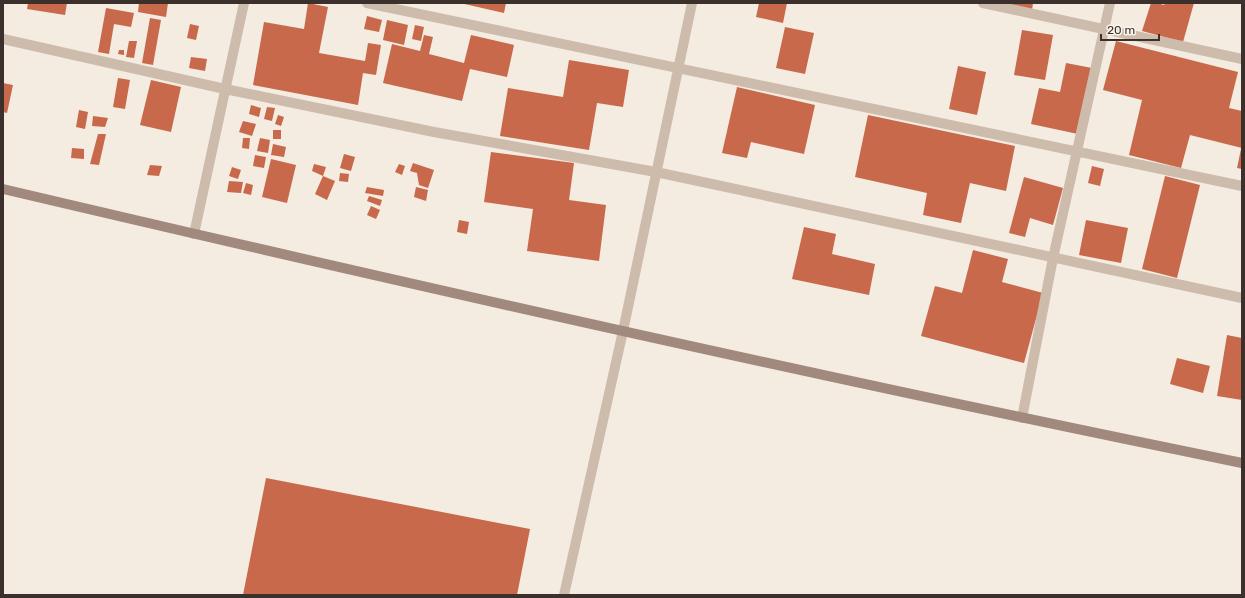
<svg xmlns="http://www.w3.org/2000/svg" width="1245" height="598" font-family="Rubik,sans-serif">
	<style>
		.building { fill: #c8694b }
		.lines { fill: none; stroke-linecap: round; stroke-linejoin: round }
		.street { stroke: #cdbbac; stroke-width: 10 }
		.secondary { stroke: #a18a7d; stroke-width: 10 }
	</style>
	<rect width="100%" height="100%" fill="#f4ebe1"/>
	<path class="building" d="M28,3H67L65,15L27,9Z
		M139,3H168L166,17L138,12Z
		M308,3L328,7L319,53L365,61L368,43L381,45L376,75L363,73L358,105L253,85L264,22L304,29Z
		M460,3H506L504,13Z
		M759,3H787L783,23L756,17Z
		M1001,3H1033L1032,10Z
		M1151,3H1157L1164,5L1165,3H1194L1183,42L1142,31Z
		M106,8L134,13L131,27L114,24L109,54L98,52Z
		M367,16L382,20L379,32L364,29Z
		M150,18L161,20L153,65L142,63Z
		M387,20L408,25L404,45L383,40Z
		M190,24L199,26L196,40L187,38Z
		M415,25L424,27L421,41L412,39Z
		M785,27L814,33L805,74L776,68Z
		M1022,30L1053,35L1045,80L1014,75Z
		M424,35L433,37L429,54L464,63L471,35L514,45L507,77L470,69L462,101L383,83L392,44L420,51Z
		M129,41H137L134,58L126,57Z
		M1116,41L1238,72L1229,108L1242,111V148L1190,135L1181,168L1129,155L1142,100L1103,90Z
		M119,50H124V55L118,54Z
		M191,57L207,59L205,71L189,68Z
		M569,60L629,70L623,107L597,103L589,150L500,136L508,88L563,97Z
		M1066,63L1092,68L1078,134L1031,124L1039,88L1060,92Z
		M958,66L986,72L977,115L949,109Z
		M118,78L130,80L125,109L113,107Z
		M151,80L181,87L171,132L140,125Z
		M3,83L13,85L7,113L3,112Z
		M737,87L815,105L804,154L751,142L747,158L722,153Z
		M251,105L261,108L259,117L249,114Z
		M267,107L275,108L272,121L264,119Z
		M79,110L88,112L85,129L76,127Z
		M278,115L284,117L281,126L275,124Z
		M868,115L1015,146L1006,191L970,183L961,223L923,215L927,193L855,177Z
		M93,116L108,118L105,127L92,126Z
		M243,121L256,124L252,136L239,132Z
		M273,130H281V139H273Z
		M98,134H106L99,165L90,164Z
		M243,138H250L249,149L242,148Z
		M260,138L270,140L268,153L257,151Z
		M273,144L286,147L284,157L271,155Z
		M72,148L84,149V159L71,158Z
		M1241,149H1242V169L1237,168Z
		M491,152L574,163L569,200L606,205L599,261L527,251L533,209L484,202Z
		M344,154L355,157L351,171L340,168Z
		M255,155L266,157L264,168L253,166Z
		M271,159L296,165L287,203L262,197Z
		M413,163L434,170L428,188L419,185L417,173L410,171Z
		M314,164L326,167L323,176L312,171Z
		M399,164L405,166L402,175L395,172Z
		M150,165L162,166L159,176L147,175Z
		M1092,166L1104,169L1100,186L1088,183Z
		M232,167L241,170L238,179L229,176Z
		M340,173L349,174L348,182L339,181Z
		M323,176L335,181L327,200L315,194Z
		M1165,176L1200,185L1177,278L1142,269Z
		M1024,177L1063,188L1053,225L1030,218L1025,237L1009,233Z
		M229,181L243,182L241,193L227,192Z
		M246,183L253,185L251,195L243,193Z
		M367,187L384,190L383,196L365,193Z
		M416,187L428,190L426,201L414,197Z
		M369,196L382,200L380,206L367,201Z
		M371,206L380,210L376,219L367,215Z
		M459,220L469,222L467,234L457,232Z
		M1086,220L1128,228L1121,263L1079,255Z
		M804,227L836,234L832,254L875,264L869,295L792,279Z
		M973,250L1008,259L1002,282L1043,293L1024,363L921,336L935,286L962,293Z
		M1227,335L1242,338V400L1217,396Z
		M1177,358L1210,366L1203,393L1170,384Z
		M266,478L530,529L517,595H243Z"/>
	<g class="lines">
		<path class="street" d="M367,3L1242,186
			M983,3L1242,59
			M3,39L225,89L434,132L656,172L1242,298
			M194,234L244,3
			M1022,418L1053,258L1110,3
			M564,595L623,331L692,3"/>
		<path class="secondary" d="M3,189C415,286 828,379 1242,463"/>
	</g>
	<rect width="1245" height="598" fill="none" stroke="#3b302b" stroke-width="8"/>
	<path d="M1101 34v6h58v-6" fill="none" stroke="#3b302b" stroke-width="2"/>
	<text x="1107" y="34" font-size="12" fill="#3b302b" stroke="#fbf5ee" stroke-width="3" paint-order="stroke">20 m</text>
</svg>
